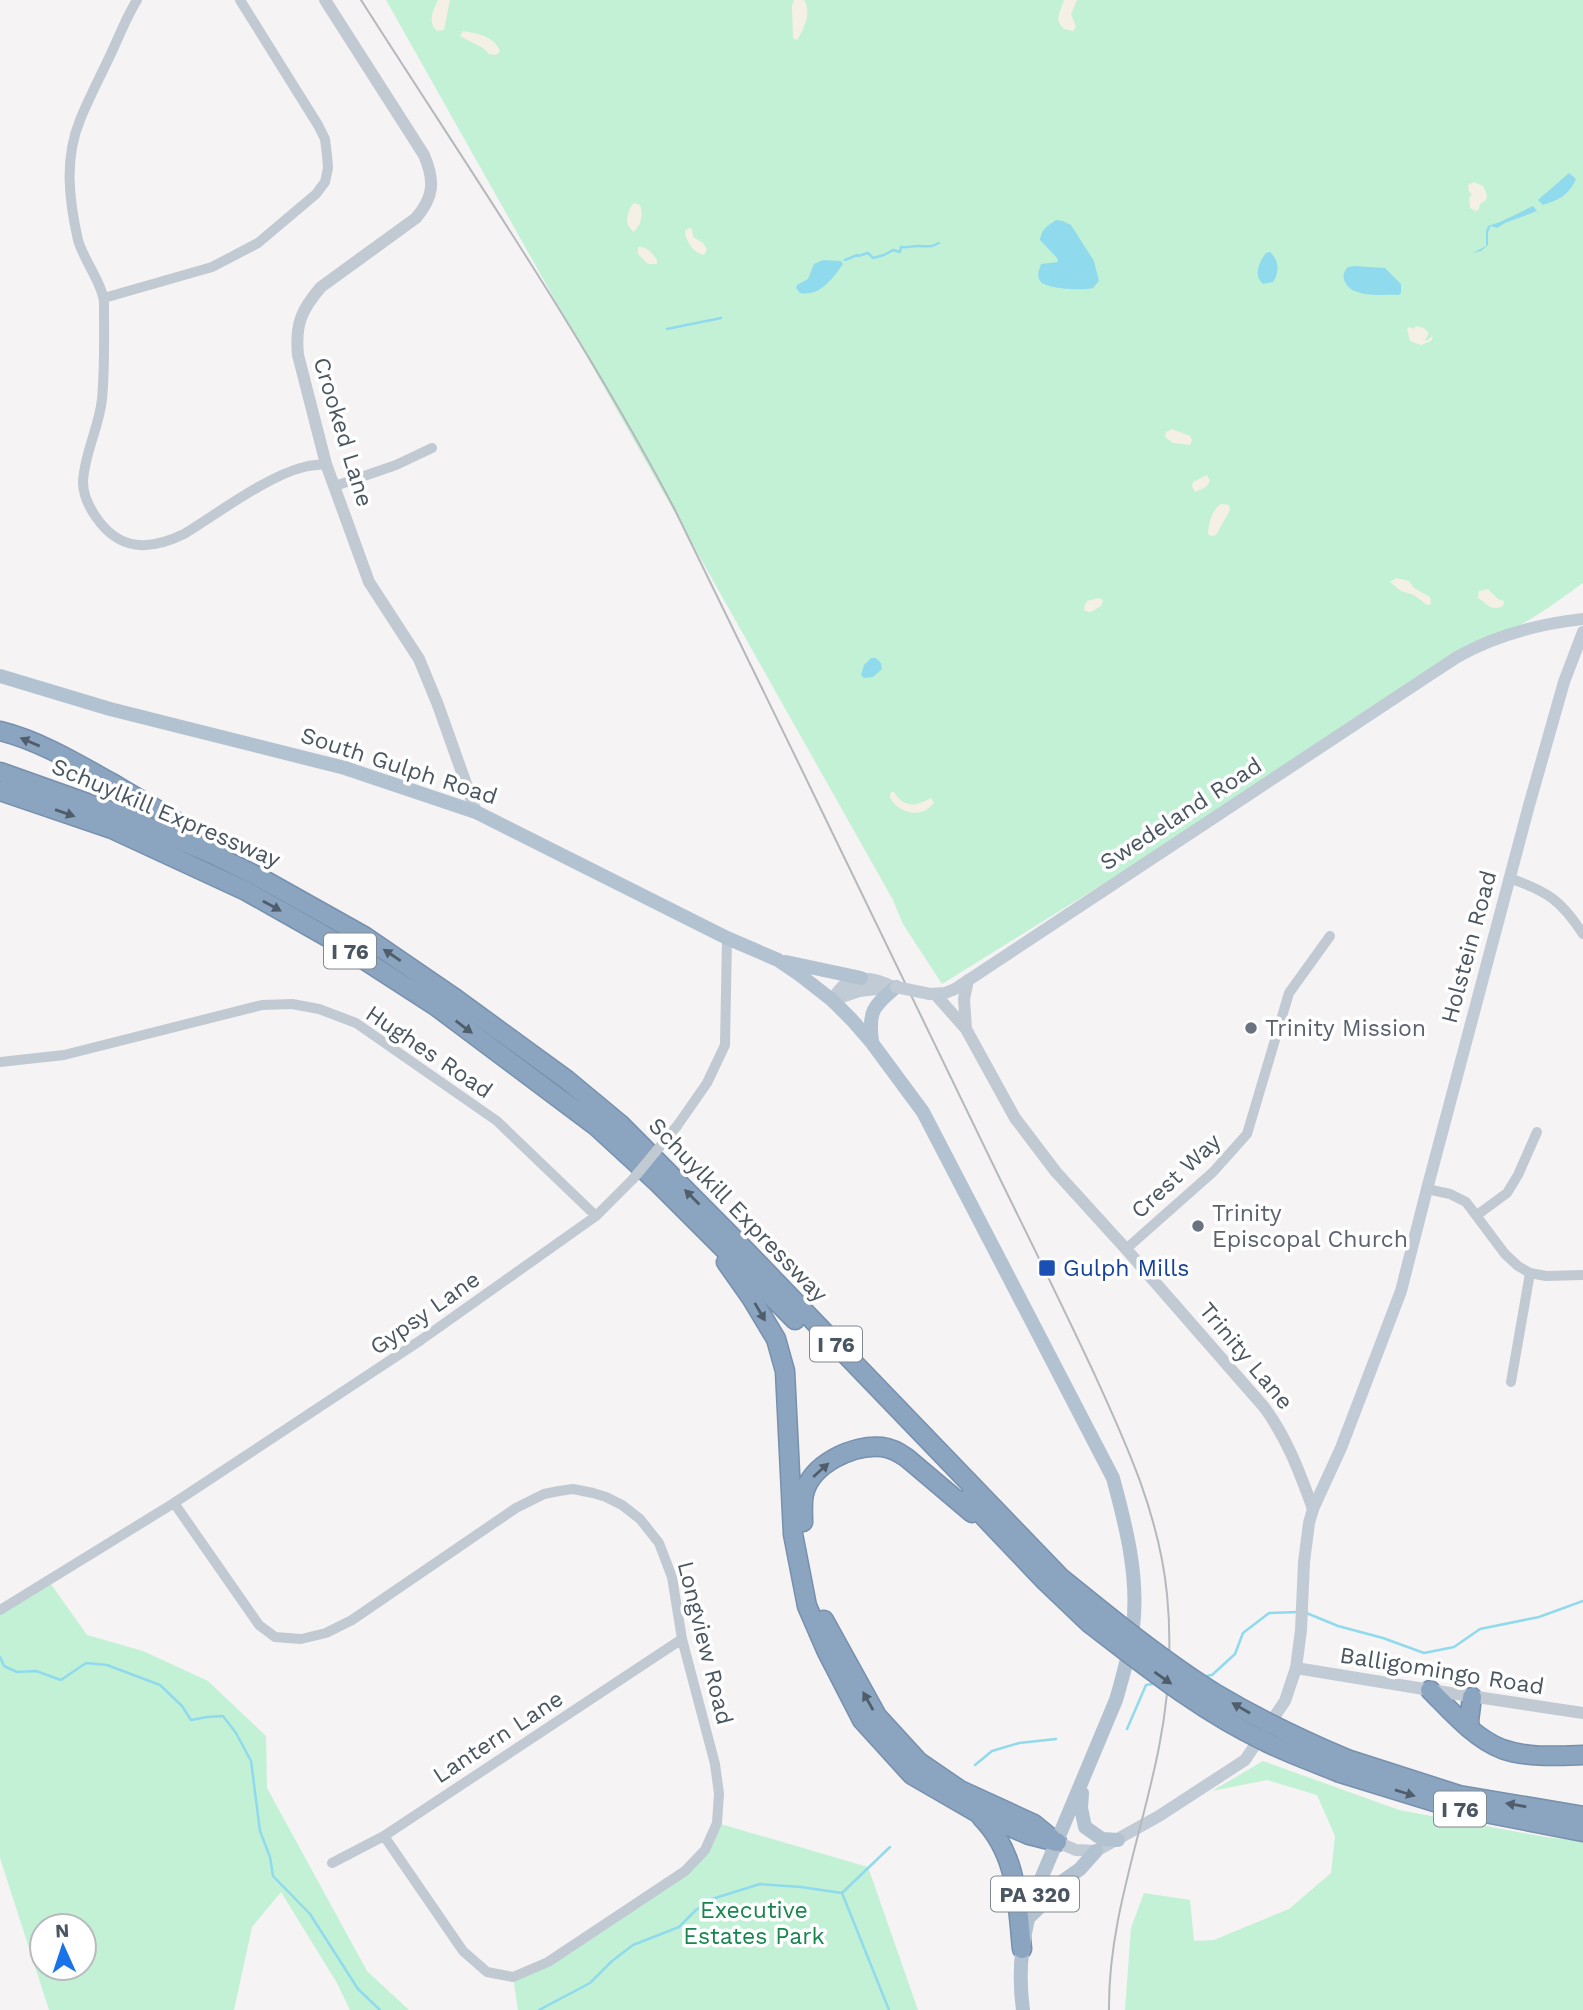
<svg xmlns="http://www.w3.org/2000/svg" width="1583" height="2010" font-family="'Work Sans',sans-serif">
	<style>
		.green { fill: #c3f1d5; fill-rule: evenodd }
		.sand { fill: #f5f0e5 }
		.water { fill: #90daee }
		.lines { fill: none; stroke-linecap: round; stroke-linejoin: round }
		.stream { stroke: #90daee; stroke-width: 2.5 }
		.motorway-casing { stroke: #7690ad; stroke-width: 21 }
		.minor { stroke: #c1cad2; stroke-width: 10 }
		.tertiary { stroke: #c1cad2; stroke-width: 12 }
		.secondary { stroke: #c1cbd6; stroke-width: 12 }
		.primary { stroke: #b3c2d1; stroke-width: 14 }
		.motorway { stroke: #8ba5c1; stroke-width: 18 }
		.tram { stroke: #b5b8bd; stroke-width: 2 }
		.motorway-bridge-casing { stroke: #7690ad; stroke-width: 21; stroke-linecap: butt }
		.minor-bridge { stroke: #c1cad2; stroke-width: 10 }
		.secondary-bridge { stroke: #c1cbd6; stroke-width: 12 }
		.motorway-bridge { stroke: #8ba5c1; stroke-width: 18 }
		.oneway { fill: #505e6b }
		.worship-dot { fill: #6b7280; stroke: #fff; stroke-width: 2.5 }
		.transit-dot { fill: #1a4fb4; stroke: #fff; stroke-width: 2.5 }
		.labels { text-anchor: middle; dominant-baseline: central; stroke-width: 7; stroke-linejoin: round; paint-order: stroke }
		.shield { fill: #fff; stroke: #808990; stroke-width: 2 }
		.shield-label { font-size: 21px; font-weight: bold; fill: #4a5661 }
		.street-label { font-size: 23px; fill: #4a5661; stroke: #fff }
		.worship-label { font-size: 23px; fill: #5b616d; stroke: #fff; text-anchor: start }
		.transit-label { font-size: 23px; fill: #164399; stroke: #fff; text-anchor: start }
		.park-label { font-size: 23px; fill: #17864f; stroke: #fff }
	</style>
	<rect width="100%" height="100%" fill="#f5f3f3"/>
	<path class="green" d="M386,0H1583V583L1548,608L942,984L903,924L893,900Z
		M48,1580L87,1635L143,1651L208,1681L266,1736L267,1788L367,1971L409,2010H350L337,1983L281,1892L252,1927L234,2010H49L0,1858V1610ZM42,1926H84V1968H42Z
		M1263,1761L1399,1810L1545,1837L1583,1841V2010H1125L1131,1928L1144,1893L1190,1900L1194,1941L1214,1940L1289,1909L1331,1873L1335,1836L1317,1795L1267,1780L1212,1791Z
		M717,1823L868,1867L918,2010H518L513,1977L548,1962L685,1871L705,1850Z"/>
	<path class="sand" d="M438,0H450C448,10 446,20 444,30L437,31C427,22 433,11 438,0Z
		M794,0H804C812,13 804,29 797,40L793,38L792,6Z
		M1064,0H1077L1071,14L1076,27L1073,31L1064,29C1053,19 1061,11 1064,0Z
		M463,31C477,33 495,37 500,51L496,55L489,54L483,48L460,36Z
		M1474,182L1483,186L1487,195L1486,200L1480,204L1479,209L1476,211L1470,208L1469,198L1472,194L1469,192L1468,185Z
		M634,203L640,205C643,215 642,225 633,232C632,229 629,228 628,225C625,219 630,206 634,203Z
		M689,228L692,229L693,237L703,243L707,249L704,255C694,253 686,243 685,231Z
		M638,247C647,246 652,253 657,260V264H648L638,254Z
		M1416,326L1424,328L1429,333L1425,340L1426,341L1433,336L1431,341L1421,345L1410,341L1407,329L1409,327L1414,329Z
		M1172,429L1190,436L1192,440L1190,445L1173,443L1165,437L1166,432Z
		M1207,475L1210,481L1206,487L1195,492L1192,486L1193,482Z
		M1221,504L1229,505L1230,510L1216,535L1211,536L1208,534C1209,523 1211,511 1221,504Z
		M1396,578L1409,581L1414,588L1430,597L1431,604L1427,605L1414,595L1401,591L1390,582Z
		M1488,589L1498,599L1504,601L1503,606C1491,612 1488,604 1478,598L1479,591Z
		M1099,598L1103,600L1101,606L1091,612L1085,611L1084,607L1087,601Z
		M891,792H894C904,809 917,806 931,798L934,803C921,819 900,814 890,798Z"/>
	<path class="water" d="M1569,173L1576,179C1569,195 1559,200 1543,205L1538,200Z
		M1533,206L1537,211L1505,223L1497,228L1491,226L1488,232V245L1481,251L1473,253L1486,246V231L1488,226L1500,222Z
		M1056,220L1063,221L1071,225L1094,261L1099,281L1093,288C1084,291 1047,289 1041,282C1036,276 1039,270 1041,264L1058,262L1057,258L1040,240C1041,230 1047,226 1056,220Z
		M1270,252C1279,260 1280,272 1273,282L1263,284C1253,276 1259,262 1266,253Z
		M823,260L841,261L843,264C833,278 820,297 800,293L796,288L797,285L808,279L814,264Z
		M1354,266L1385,268L1401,284V293L1399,295C1384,294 1353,299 1345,282C1342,276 1344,271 1348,267Z
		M871,658H876L881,663L882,669L873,677L864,678L861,675L864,665Z"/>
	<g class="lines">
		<path class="stream" d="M845,260L857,255L858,256L868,253L873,258L884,255L893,250L900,252L901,247C907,248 912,246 917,246C926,246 930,248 939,243
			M667,329L721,318
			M1304,1612L1338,1626L1383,1638L1424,1653L1454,1647L1480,1629L1539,1617L1583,1601
			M0,1657L4,1666L17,1672L36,1671L61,1680L86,1663L107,1665L160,1685L182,1706L191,1720L207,1717L223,1716L236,1733L251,1761L260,1831L270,1857L273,1876L310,1914L358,1989L380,2010
			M1201,1677L1212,1675L1235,1654L1243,1633L1269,1613L1298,1612
			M1127,1729L1146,1685L1158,1683
			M975,1765L992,1751L1019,1743L1056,1739
			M539,2010L590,1983L612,1961L633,1945L679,1927L696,1910L712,1899L760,1884L801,1887L842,1893
			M889,2010L842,1893L890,1847"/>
		<defs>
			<path id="motorway" d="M0,731C40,741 76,763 112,783C148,804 183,824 217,848
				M0,772L118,814L212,854L257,876L364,936L456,999L567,1080L620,1124L749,1254L1061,1578L1102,1611
				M0,791L112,829L246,891L338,943L437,1007L596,1126L657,1182L795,1320
				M726,1262L752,1299L776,1339L785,1371L793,1534L807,1606L827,1652L862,1720L912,1775L976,1812L1029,1835L1057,1842
				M967,1499L1045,1581L1089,1623
				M803,1522C803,1513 802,1503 804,1494C811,1464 853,1444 882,1447C891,1448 900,1453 907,1458L972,1513
				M824,1620L877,1716L919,1762L960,1790L1034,1824L1051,1838
				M1430,1690C1451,1711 1474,1738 1502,1749C1527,1758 1557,1756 1583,1755
				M1470,1728L1469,1721L1472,1697
				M1347,1759L1459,1795L1583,1816
				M1340,1773L1444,1805L1583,1832
				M981,1817C1018,1855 1017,1900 1022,1949"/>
		</defs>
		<use href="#motorway" class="motorway-casing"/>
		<path class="minor" d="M137,0C125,19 117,42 107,62C98,81 88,100 80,120C64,159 69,200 78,240C83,259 104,286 104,304C104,335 105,368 102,399C99,428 84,454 83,482C83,494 89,507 96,517C119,551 149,551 184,534C217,514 267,476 304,467C311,465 319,465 326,464
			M104,298L212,267L258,243L316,194L325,182L328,168L327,155L325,139L318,125L240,0
			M335,486L396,465L432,448
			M1509,878C1547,891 1561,900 1583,934
			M0,1062L64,1055L262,1005L292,1004L319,1009L356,1023L497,1121L596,1216
			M677,1126L707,1083L725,1045L727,938
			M1427,1189L1450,1194L1466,1202L1505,1254L1518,1266L1530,1273L1546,1276L1583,1275
			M1477,1215L1507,1193L1518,1175L1537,1132
			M1126,1249L1213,1172L1247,1134L1289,993L1330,936
			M1511,1382L1530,1273
			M174,1503L259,1625L275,1637L301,1639L326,1633L352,1620L516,1508L544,1494L559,1491L573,1489L593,1493L606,1497L622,1505L640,1519L659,1543L672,1577L682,1639L715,1764L719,1794L717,1823L705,1850L685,1871L548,1962L513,1977L487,1972L463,1951L384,1836
			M0,1610L174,1503L421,1340L596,1216L633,1179
			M332,1863L384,1836L682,1639"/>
		<path class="tertiary" d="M325,0L424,155C435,181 434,197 416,218L321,287C301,310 295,325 298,355L326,464L369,582L419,659L438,705L476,812
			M935,994L966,1029L1015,1118L1056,1172L1126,1249L1264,1407C1287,1438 1300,1473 1313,1509
			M966,1029L964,999L968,980
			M1430,1690L1583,1713"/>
		<path class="secondary" d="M930,994L945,993L955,989L1457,657C1496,635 1538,624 1583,619
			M832,1000C835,996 839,989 843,986C859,974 878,979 893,987
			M833,1000L859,991L893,987
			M1296,1668L1430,1690
			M1057,1842L1076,1850L1096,1851L1159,1816L1245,1760L1285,1701L1296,1668L1301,1630L1304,1562L1309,1523L1313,1509L1341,1448L1401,1291L1427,1189L1528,809L1564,682L1583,632"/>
		<path class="primary" d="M0,676L110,709L345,768L476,812L727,938L778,960L800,975L832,1000L852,1020L872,1043L923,1112L1113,1478C1126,1526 1139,1577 1133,1627C1130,1652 1123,1676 1116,1700L1036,1891C1023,1932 1017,1967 1023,2010
			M786,962L861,978
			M872,1041C868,1012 873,1006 896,987
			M1082,1793L1081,1808L1085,1827L1102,1839L1118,1840
			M1029,1917L1043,1904L1060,1883L1080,1869L1096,1851"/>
		<use href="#motorway" class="motorway"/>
		<path class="tram" d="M361,0C468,168 581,332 674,508C784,732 892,956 1001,1181C1032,1244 1063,1307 1093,1371C1126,1443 1159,1514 1167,1594C1172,1645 1169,1697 1159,1747C1142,1835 1108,1920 1109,2010"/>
		<defs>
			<path id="motorway-bridge" d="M1102,1611C1138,1640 1176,1669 1216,1694C1258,1719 1302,1740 1347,1759
				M1089,1623C1145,1666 1202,1712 1266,1742C1290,1754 1316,1763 1340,1773"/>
		</defs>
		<use href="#motorway-bridge" class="motorway-bridge-casing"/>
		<path class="minor-bridge" d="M633,1179L677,1126"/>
		<path class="secondary-bridge" d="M896,987L930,994"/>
		<use href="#motorway-bridge" class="motorway-bridge"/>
	</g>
	<defs><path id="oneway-solid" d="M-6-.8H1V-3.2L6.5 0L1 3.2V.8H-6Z" transform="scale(1.75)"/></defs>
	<g class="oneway">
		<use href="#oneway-solid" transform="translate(30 742) rotate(-157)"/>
		<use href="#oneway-solid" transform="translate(65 813) rotate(19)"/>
		<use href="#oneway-solid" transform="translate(272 906) rotate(29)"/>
		<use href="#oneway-solid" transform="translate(392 955) rotate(-146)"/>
		<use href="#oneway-solid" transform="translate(464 1027) rotate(37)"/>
		<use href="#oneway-solid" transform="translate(692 1197) rotate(-135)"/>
		<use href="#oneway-solid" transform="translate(760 1312) rotate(60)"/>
		<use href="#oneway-solid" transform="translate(821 1470) rotate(-42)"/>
		<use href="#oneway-solid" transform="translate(1163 1678) rotate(35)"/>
		<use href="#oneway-solid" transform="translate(868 1701) rotate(-119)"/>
		<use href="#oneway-solid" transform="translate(1241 1708) rotate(-150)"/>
		<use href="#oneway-solid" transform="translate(1405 1793) rotate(17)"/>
		<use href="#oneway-solid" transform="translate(1516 1805) rotate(-170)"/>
	</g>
	<g class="worship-dot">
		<circle cx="1251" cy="1028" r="7"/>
		<circle cx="1198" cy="1226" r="7"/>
	</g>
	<rect class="transit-dot" x="1038" y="1259" width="18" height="18" rx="3.5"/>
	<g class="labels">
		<g class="shield">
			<rect x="324" y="933.5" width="52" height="35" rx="5"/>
			<rect x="810" y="1326.5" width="52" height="35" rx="5"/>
			<rect x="1434" y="1791.5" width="52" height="35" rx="5"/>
			<rect x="991" y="1876.5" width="88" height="35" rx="5"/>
		</g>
		<g class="shield-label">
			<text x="350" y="951">I 76</text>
			<text x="836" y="1344">I 76</text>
			<text x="1460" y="1809">I 76</text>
			<text x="1035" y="1894">PA 320</text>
		</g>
		<g class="street-label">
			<text transform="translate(343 432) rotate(73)">Crooked Lane</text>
			<text transform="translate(399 766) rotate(18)">South Gulph Road</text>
			<text transform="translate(166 813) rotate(23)">Schuylkill Expressway</text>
			<text transform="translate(1181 814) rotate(-33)">Swedeland Road</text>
			<text transform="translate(1469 947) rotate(-75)">Holstein Road</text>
			<text transform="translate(429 1052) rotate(34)">Hughes Road</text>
			<text transform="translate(1176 1176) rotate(-43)">Crest Way</text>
			<text transform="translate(738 1210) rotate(46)">Schuylkill Expressway</text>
			<text transform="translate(425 1313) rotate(-35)">Gypsy Lane</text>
			<text transform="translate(1246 1356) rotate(50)">Trinity Lane</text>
			<text transform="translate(705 1643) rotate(76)">Longview Road</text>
			<text transform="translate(1442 1671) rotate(9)">Balligomingo Road</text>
			<text transform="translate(498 1737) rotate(-33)">Lantern Lane</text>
		</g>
		<g class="worship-label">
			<text x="1265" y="1028">Trinity Mission</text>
			<text x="1212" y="1213">Trinity<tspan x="1212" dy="26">Episcopal Church</tspan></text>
		</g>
		<g class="transit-label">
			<text x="1063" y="1268">Gulph Mills</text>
		</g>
		<g class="park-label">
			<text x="754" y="1910">Executive<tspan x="754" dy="26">Estates Park</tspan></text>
		</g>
	</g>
	<g transform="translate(63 1947) rotate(357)"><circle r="33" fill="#ffffff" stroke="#b7bbc0" stroke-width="2"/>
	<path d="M0-5L12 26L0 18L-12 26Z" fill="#1a73e8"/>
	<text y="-10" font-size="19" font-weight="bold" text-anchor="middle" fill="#4a5661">N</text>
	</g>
</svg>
